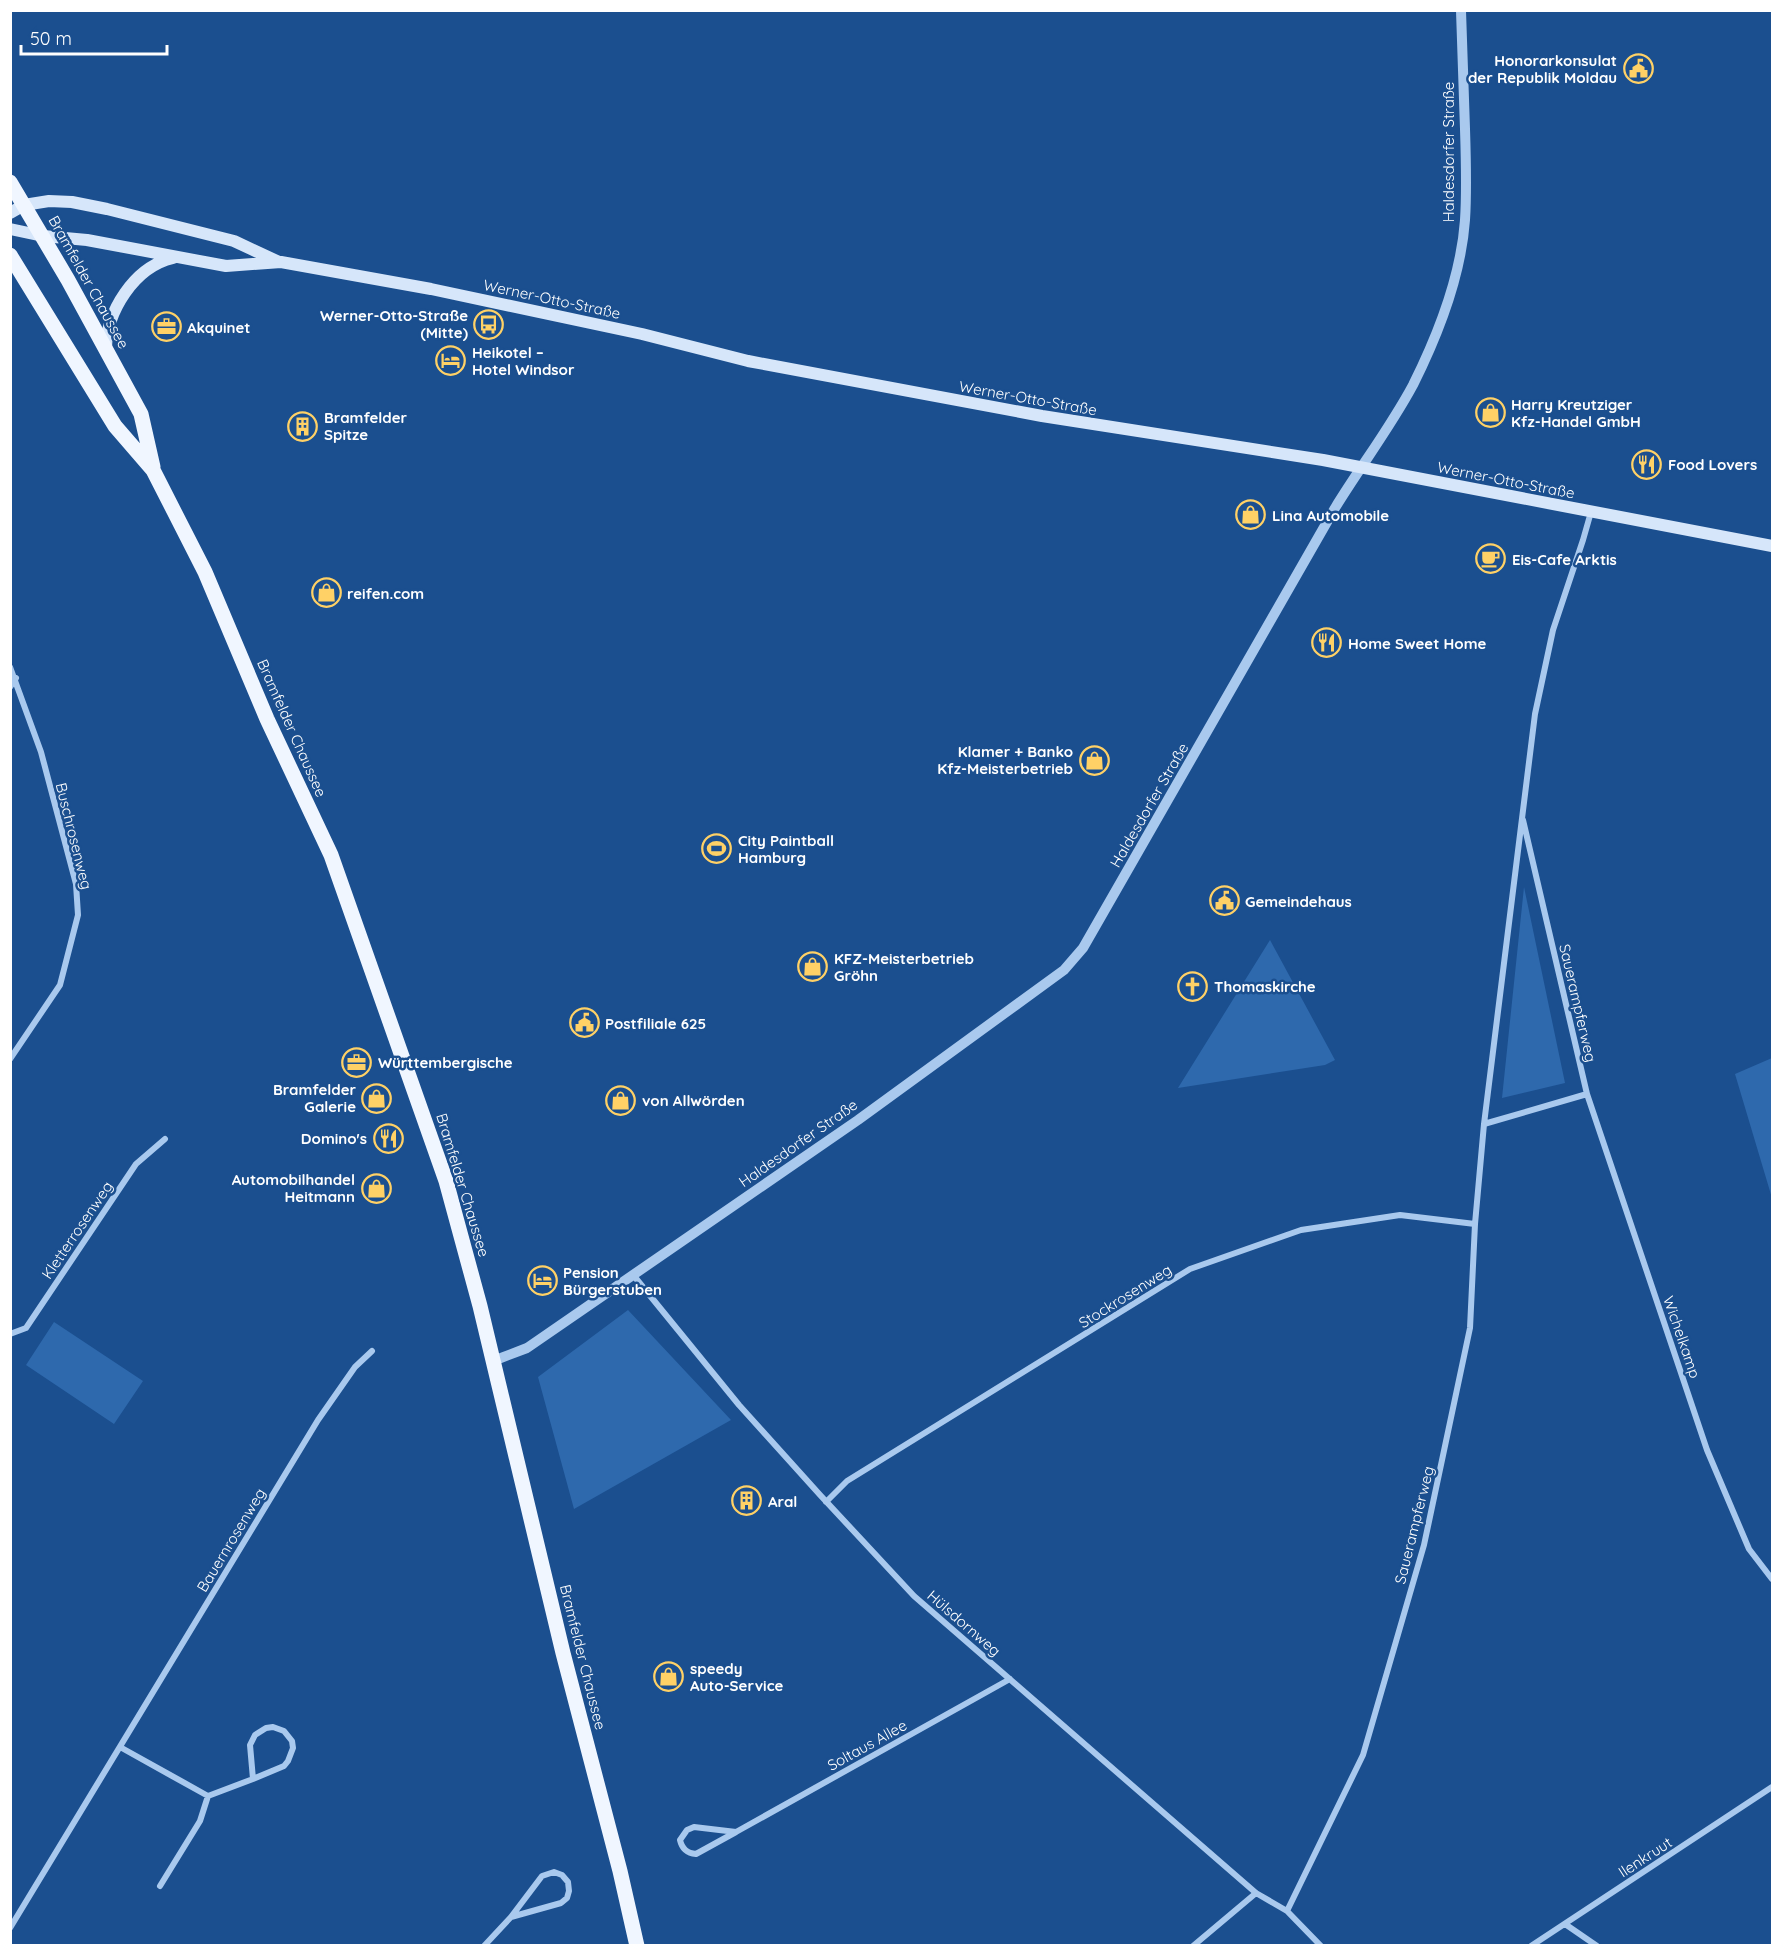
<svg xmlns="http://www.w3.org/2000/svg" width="1783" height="1956" font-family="Quicksand,sans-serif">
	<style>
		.green { fill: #2e69ad }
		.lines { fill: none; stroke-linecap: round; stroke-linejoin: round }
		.minor { stroke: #a9c9ee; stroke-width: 6 }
		.tertiary { stroke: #a9c9ee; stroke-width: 10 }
		.secondary { stroke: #d6e6fa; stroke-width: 12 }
		.primary { stroke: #f0f6ff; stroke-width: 15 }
		.labels { text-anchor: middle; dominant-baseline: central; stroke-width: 5; stroke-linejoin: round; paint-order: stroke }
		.poi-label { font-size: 15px; font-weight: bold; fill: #fff; stroke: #1b4f8f; text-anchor: start }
		.street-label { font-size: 15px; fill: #fff; stroke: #1b4f8f }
	</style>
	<rect width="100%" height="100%" fill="#1b4f8f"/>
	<path class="green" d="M1524,887L1565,1083L1502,1098Z
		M1270,940L1335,1060L1325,1065L1178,1088Z
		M1772,1058V1198L1735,1074Z
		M628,1310L731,1420L574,1509L538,1377Z
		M54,1322L143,1381L114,1424L26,1365Z"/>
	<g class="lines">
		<path class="minor" d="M10,667L41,752L76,884L78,915L60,985L10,1059
			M10,687L16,678
			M1523,820L1587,1094L1707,1450L1749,1549L1772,1579
			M1484,1124L1587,1094
			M634,1276L739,1405L821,1496L914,1596L1256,1893L1287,1911L1321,1946
			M10,1334L26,1328L136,1164L165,1139
			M826,1502L847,1481L1190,1269L1301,1230L1400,1215L1475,1224
			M120,1747L208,1796L253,1779L284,1766L288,1761L293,1748L292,1741L284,1731L273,1727L266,1728L255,1735L250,1745L253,1779
			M736,1832L696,1854C687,1853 682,1849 680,1840L687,1830L694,1827L736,1832L1010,1679
			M160,1886L200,1821L208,1796
			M1287,1911L1363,1755L1424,1545L1470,1328L1475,1224L1484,1124L1535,714L1553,630L1583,540L1591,512
			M1565,1924L1597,1946
			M10,1928L318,1420L355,1367L372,1351
			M484,1946L511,1917L542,1876L554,1872L562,1875L568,1882L569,1891L567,1898L561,1903L511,1917
			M1193,1946L1256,1893
			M1531,1946L1772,1787"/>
		<path class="tertiary" d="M493,1361L527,1348L858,1120L1064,970L1083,948L1335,508C1360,467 1390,428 1413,385C1438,335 1461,276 1465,220C1467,190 1466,160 1465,129C1464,90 1462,50 1461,10"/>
		<path class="secondary" d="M10,213L24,205L49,201L72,202L107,209L234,241L279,262
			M10,229L43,236L87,240L226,266L281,262L431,289L642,334L748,361L1042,416L1323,460L1772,546
			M106,350C106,312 134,267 173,258"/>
		<path class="primary" d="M10,182L68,280L141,414L153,467
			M10,255L115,426L153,470L205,572L267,719L331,855L446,1181L480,1306L563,1653L620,1871L637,1946"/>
	</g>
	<defs>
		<symbol id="civic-ring" viewBox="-11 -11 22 22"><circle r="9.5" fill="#1b4f8f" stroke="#ffd166" stroke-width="1.5"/><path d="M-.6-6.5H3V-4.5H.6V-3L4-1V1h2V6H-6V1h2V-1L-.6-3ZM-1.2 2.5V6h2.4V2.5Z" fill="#ffd166"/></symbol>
		<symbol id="bus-ring" viewBox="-11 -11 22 22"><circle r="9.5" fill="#1b4f8f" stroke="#ffd166" stroke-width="1.5"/><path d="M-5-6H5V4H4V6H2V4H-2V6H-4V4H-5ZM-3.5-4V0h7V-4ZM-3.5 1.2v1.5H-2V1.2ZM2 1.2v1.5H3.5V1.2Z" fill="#ffd166"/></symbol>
		<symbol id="office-ring" viewBox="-11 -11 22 22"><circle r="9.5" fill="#1b4f8f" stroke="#ffd166" stroke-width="1.5"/><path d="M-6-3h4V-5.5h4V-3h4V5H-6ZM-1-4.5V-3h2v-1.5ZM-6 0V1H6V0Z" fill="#ffd166"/></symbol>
		<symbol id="hotel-ring" viewBox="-11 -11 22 22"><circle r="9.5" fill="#1b4f8f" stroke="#ffd166" stroke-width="1.5"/><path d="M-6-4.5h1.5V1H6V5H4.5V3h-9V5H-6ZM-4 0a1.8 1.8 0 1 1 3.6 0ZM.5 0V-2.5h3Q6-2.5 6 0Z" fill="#ffd166"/></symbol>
		<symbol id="shop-ring" viewBox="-11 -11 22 22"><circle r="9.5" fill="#1b4f8f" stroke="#ffd166" stroke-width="1.5"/><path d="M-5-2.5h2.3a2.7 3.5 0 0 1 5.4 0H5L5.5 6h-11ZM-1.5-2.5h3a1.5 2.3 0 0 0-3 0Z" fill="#ffd166"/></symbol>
		<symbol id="building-ring" viewBox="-11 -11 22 22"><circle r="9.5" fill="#1b4f8f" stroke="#ffd166" stroke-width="1.5"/><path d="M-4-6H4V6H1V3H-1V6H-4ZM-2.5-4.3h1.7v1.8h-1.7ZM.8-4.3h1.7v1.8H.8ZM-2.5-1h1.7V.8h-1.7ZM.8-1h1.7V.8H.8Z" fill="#ffd166"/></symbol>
		<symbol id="restaurant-ring" viewBox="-11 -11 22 22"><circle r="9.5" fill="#1b4f8f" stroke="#ffd166" stroke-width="1.5"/><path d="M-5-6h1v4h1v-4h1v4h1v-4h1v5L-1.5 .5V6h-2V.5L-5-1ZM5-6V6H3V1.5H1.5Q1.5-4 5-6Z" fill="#ffd166"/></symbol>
		<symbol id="cafe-ring" viewBox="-11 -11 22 22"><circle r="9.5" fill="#1b4f8f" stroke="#ffd166" stroke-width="1.5"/><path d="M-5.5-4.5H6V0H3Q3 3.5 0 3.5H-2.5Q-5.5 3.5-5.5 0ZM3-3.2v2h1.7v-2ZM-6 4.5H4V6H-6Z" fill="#ffd166"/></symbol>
		<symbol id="stadium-ring" viewBox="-11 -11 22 22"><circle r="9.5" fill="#1b4f8f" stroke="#ffd166" stroke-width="1.5"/><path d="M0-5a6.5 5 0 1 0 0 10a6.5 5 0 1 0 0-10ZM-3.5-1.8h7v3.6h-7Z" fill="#ffd166"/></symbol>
		<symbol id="church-ring" viewBox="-11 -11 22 22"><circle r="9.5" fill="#1b4f8f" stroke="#ffd166" stroke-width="1.5"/><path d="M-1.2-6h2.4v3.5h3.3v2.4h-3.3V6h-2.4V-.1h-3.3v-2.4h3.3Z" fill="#ffd166"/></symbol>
	</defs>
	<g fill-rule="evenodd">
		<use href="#civic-ring" x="1622" y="52" width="33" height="33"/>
		<use href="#bus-ring" x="472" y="308" width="33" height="33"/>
		<use href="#office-ring" x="150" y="310" width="33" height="33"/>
		<use href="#hotel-ring" x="434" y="344" width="33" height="33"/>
		<use href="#shop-ring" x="1474" y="396" width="33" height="33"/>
		<use href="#building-ring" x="286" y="410" width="33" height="33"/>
		<use href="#restaurant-ring" x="1630" y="448" width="33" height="33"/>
		<use href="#shop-ring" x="1234" y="498" width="33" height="33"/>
		<use href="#cafe-ring" x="1474" y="542" width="33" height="33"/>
		<use href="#shop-ring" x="310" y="576" width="33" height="33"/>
		<use href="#restaurant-ring" x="1310" y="626" width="33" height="33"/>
		<use href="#shop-ring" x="1078" y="744" width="33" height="33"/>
		<use href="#stadium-ring" x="700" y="832" width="33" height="33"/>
		<use href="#civic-ring" x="1208" y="884" width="33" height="33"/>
		<use href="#shop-ring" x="796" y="950" width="33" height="33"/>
		<use href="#church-ring" x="1176" y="970" width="33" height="33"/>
		<use href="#civic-ring" x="568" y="1006" width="33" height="33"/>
		<use href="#office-ring" x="340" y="1046" width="33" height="33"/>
		<use href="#shop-ring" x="360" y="1082" width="33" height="33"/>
		<use href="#shop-ring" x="604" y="1084" width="33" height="33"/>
		<use href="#restaurant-ring" x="372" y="1122" width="33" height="33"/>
		<use href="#shop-ring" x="360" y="1172" width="33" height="33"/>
		<use href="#hotel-ring" x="526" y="1264" width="33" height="33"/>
		<use href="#building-ring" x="730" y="1484" width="33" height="33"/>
		<use href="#shop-ring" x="652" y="1660" width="33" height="33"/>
	</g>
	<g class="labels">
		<g class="poi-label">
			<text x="1617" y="60" text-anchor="end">Honorarkonsulat<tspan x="1617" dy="17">der Republik Moldau</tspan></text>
			<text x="468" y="315" text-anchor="end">Werner-Otto-Straße<tspan x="468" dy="17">(Mitte)</tspan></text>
			<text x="187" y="327">Akquinet</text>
			<text x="472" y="352">Heikotel –<tspan x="472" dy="17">Hotel Windsor</tspan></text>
			<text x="1511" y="404">Harry Kreutziger<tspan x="1511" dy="17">Kfz-Handel GmbH</tspan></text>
			<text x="324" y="417">Bramfelder<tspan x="324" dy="17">Spitze</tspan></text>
			<text x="1668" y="464">Food Lovers</text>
			<text x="1272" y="515">Lina Automobile</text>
			<text x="1512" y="559">Eis-Cafe Arktis</text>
			<text x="347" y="593">reifen.com</text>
			<text x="1348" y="643">Home Sweet Home</text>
			<text x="1073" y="751" text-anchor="end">Klamer + Banko<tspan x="1073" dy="17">Kfz-Meisterbetrieb</tspan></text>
			<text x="738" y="840">City Paintball<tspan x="738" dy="17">Hamburg</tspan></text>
			<text x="1245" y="901">Gemeindehaus</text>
			<text x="834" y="958">KFZ-Meisterbetrieb<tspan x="834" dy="17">Gröhn</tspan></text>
			<text x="1214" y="986">Thomaskirche</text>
			<text x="605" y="1023">Postfiliale 625</text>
			<text x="378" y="1062">Württembergische</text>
			<text x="356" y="1089" text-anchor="end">Bramfelder<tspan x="356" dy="17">Galerie</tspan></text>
			<text x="642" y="1100">von Allwörden</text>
			<text x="367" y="1138" text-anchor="end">Domino's</text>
			<text x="355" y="1179" text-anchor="end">Automobilhandel<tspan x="355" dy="17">Heitmann</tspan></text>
			<text x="563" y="1272">Pension<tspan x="563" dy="17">Bürgerstuben</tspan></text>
			<text x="768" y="1501">Aral</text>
			<text x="690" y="1668">speedy<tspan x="690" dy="17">Auto-Service</tspan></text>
		</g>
		<g class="street-label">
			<text transform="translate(1448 152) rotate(-90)">Haldesdorfer Straße</text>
			<text transform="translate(89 282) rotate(61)">Bramfelder Chaussee</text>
			<text transform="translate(552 299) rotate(12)">Werner-Otto-Straße</text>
			<text transform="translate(1028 398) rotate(10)">Werner-Otto-Straße</text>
			<text transform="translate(1506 480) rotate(11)">Werner-Otto-Straße</text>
			<text transform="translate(292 728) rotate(66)">Bramfelder Chaussee</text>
			<text transform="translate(1149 805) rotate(-60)">Haldesdorfer Straße</text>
			<text transform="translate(74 836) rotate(76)">Buschrosenweg</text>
			<text transform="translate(1578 1003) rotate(77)">Sauerampferweg</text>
			<text transform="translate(798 1143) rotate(-35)">Haldesdorfer Straße</text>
			<text transform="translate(463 1185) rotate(73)">Bramfelder Chaussee</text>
			<text transform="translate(77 1230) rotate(-56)">Kletterrosenweg</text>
			<text transform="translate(1125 1296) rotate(-32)">Stockrosenweg</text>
			<text transform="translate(1682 1337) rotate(71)">Wichelkamp</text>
			<text transform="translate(1414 1525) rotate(-76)">Sauerampferweg</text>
			<text transform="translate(231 1540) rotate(-59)">Bauernrosenweg</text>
			<text transform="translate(964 1623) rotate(41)">Hülsdornweg</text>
			<text transform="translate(583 1657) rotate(76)">Bramfelder Chaussee</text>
			<text transform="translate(867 1745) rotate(-29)">Soltaus Allee</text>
			<text transform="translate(1645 1857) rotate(-33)">Ilenkruut</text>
		</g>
	</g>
	<rect width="1783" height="1956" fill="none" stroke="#ffffff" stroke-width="24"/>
	<path d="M21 45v9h146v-9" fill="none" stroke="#ffffff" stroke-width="3"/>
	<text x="30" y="45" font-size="18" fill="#ffffff" stroke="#1b4f8f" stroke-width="4.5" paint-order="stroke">50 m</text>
</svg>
